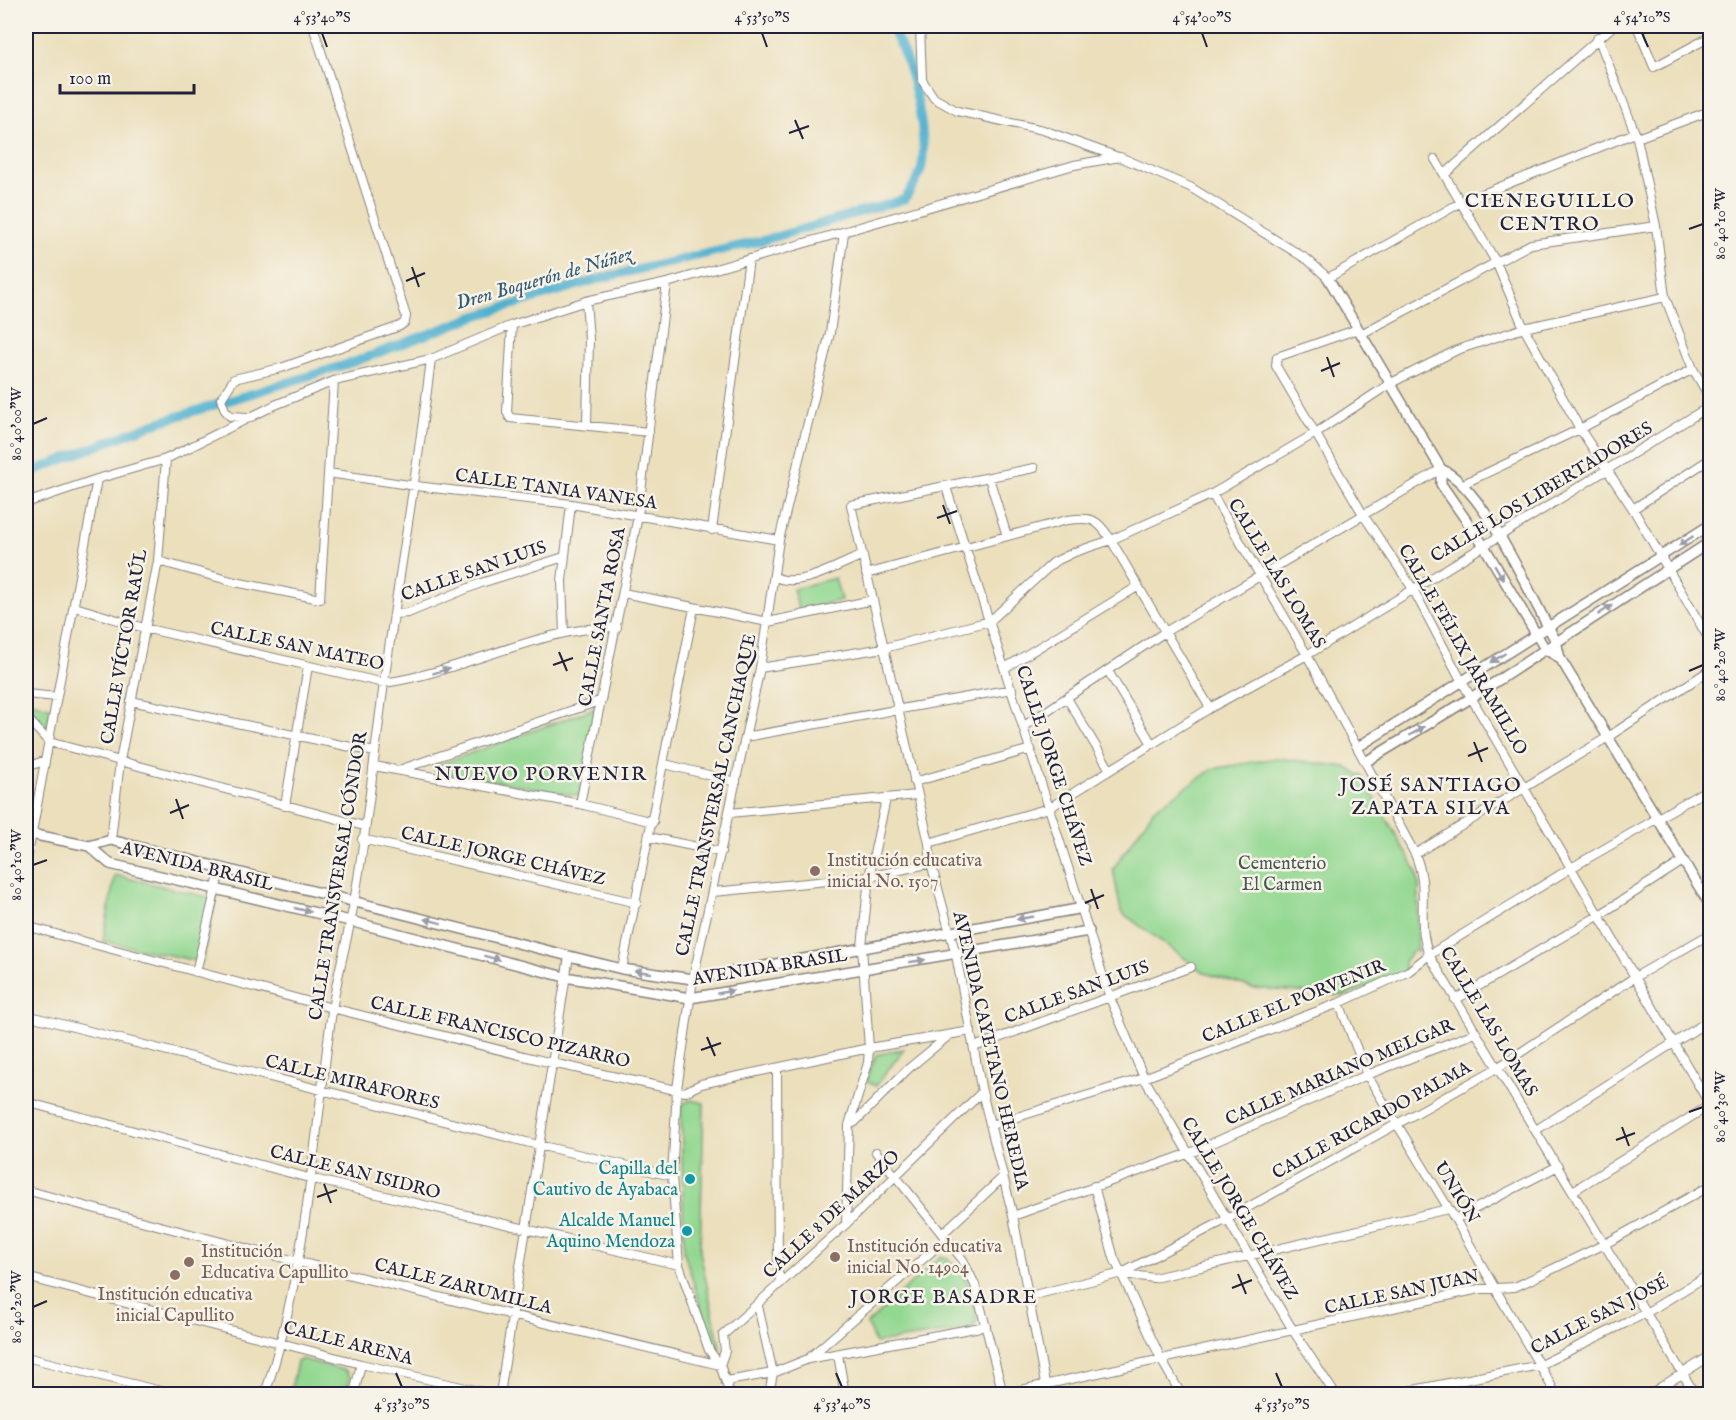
<svg xmlns="http://www.w3.org/2000/svg" width="1736" height="1420" font-family="'IM FELL English',serif">
	<style>
		.green { fill: #93d891; stroke: #5a7d66; stroke-width: 1.5 }
		.lines { fill: none; stroke-linecap: round; stroke-linejoin: round }
		.canal { stroke: #50b0cf; stroke-width: 9 }
		.minor-casing { stroke: #86807c; stroke-width: 10 }
		.tertiary-casing { stroke: #86807c; stroke-width: 12 }
		.minor { stroke: #fff; stroke-width: 8 }
		.tertiary { stroke: #fff; stroke-width: 9 }
		.oneway { fill: #9c9ca7 }
		.ticks { fill: none; stroke: #22223b; stroke-width: 2 }
		.education-dot { fill: #8d6e63; stroke: #f7f3e8; stroke-width: 2 }
		.culture-dot { fill: #0f9aa8; stroke: #f7f3e8; stroke-width: 2 }
		.labels { text-anchor: middle; dominant-baseline: central; stroke-width: 5; stroke-linejoin: round; paint-order: stroke }
		.street-label { font-size: 18px; fill: #22223b; stroke: #f7f3e8 }
		.education-label { font-size: 18px; fill: #785e54; stroke: #f7f3e8; text-anchor: start }
		.park-label { font-size: 18px; fill: #445955; stroke: #f7f3e8 }
		.culture-label { font-size: 18px; fill: #0d838f; stroke: #f7f3e8; text-anchor: end }
		.neighbourhood-label { font-size: 20px; letter-spacing: 1.5px; fill: #22223b; stroke: #f7f3e8 }
		.water-label { font-size: 20px; font-style: italic; fill: #345b76; stroke: #f7f3e8 }
		.neatline { fill: none; stroke: #22223b; stroke-width: 2 }
		.ticks-label { font-size: 15px; text-anchor: middle; fill: #22223b }
	</style>
	<rect width="100%" height="100%" fill="#f7f3e8"/>
	<filter id="ink" filterUnits="userSpaceOnUse"><feTurbulence type="fractalNoise" baseFrequency=".0167" numOctaves="2"/><feDisplacementMap in="SourceGraphic" scale="12" xChannelSelector="R" yChannelSelector="G"/><feConvolveMatrix kernelMatrix="1 2 1 2 8 2 1 2 1" color-interpolation-filters="sRGB"/></filter>
	<filter id="wash" filterUnits="userSpaceOnUse"><feTurbulence type="fractalNoise" baseFrequency=".008" numOctaves="4" result="noise"/><feDisplacementMap in="SourceGraphic" scale="24" xChannelSelector="R" yChannelSelector="G"/><feGaussianBlur stdDeviation="1.35" result="paint"/><feColorMatrix in="noise" values="0 0 0 0 0 0 0 0 0 0 0 0 0 0 0 0 0 1.4 0 .05"/><feComposite in="paint" operator="in"/></filter>
	<g filter="url(#wash)">
		<rect width="100%" height="100%" fill="#ebdfbc"/>
		<path class="green" d="M835,578L841,600L799,611L793,589Z
			M26,700L51,708L47,730L26,710Z
			M596,708L579,796L435,771V766Z
			M1276,758L1345,767L1362,776L1416,870L1419,885L1417,952L1413,950L1404,962L1405,971L1345,996L1253,988L1205,973L1121,912L1113,869L1154,809L1213,769Z
			M115,875L215,899L202,962L103,941Z
			M904,1049L876,1086L866,1081L876,1055Z
			M691,1100L704,1103L700,1252L720,1348L714,1350L684,1252L681,1107L682,1104Z
			M941,1256C968,1267 972,1296 977,1321L971,1329L875,1343L867,1324Z
			M302,1359L346,1371L350,1377L345,1394H290L297,1362Z"/>
		<g class="lines">
			<path class="canal" d="M26,474L153,424L354,362L476,316L602,278L765,240L905,199C910,190 918,180 921,170C930,140 910,48 888,26"/>
		</g>
	</g>
	<g filter="url(#ink)">
		<g class="lines">
			<defs>
				<path id="minor" d="M920,26L922,80L934,98L957,111L1043,130L1118,157
					M1637,26L1654,67L1710,37
					M1598,37L1637,138L1656,226L1665,297L1693,369L1710,398
					M1637,138L1710,111
					M1435,159L1496,262L1524,328L1580,429L1633,509L1710,641
					M1445,174L1613,26
					M586,301L589,339L587,424
					M512,325L507,412L510,418L649,432
					M1358,329L1277,357L1276,366L1364,516L1413,589L1462,682L1710,1105
					M1361,334L1531,244L1656,226
					M247,417L230,416L225,410L221,399L234,379L281,368L400,326L405,322L406,316L313,26
					M1034,468L851,505L929,843L931,863L956,955L982,1092L1013,1216L1047,1394
					M328,473L416,486L571,504L779,540
					M989,478L1007,536
					M1463,484L1580,429L1693,369
					M946,487L1110,998L1144,1078L1294,1332L1335,1394
					M1212,494L1307,655L1415,854C1431,892 1415,918 1429,955L1695,1394
					M26,503L97,479L166,459L275,405L334,381L431,359L512,325L586,301L667,283L1074,165L1120,157L1190,187L1308,260L1328,278L1460,203L1635,133
					M1633,509L1710,459
					M712,530L749,259
					M158,561L235,582L320,599L334,381
					M866,574L1067,520C1092,517 1097,518 1111,540L1210,708
					M775,577C800,589 837,565 861,556
					M623,593L768,622L873,600
					M75,607L144,628L384,683C462,672 540,627 617,627
					M395,614L408,613L481,583L564,557
					M564,633L562,581L571,504
					M760,668L884,648L990,621L1054,562L1075,552L1111,540L1212,494L1314,434L1391,383L1457,350L1524,328L1665,297
					M1005,668L1137,587
					M1108,671L1152,744
					M26,694L57,697
					M1067,698L1110,770
					M131,701L375,752
					M26,717L49,742L364,826
					M1024,726L1165,632L1441,469
					M745,737L1012,689
					M665,764L736,782
					M374,766L580,804L653,822
					M26,767L44,761
					M402,769L602,700
					M914,782L1031,749
					M580,804L638,516L667,283
					M285,806L308,666
					M730,813L917,795
					M649,837L721,852
					M362,839L637,903
					M111,840L120,761L158,561L166,459
					M929,843L1049,808L1210,708L1307,655L1710,406
					M1415,854L1608,737L1710,670
					M26,865L97,479
					M713,892L869,877L931,863
					M26,926L332,1008L552,1063L685,1092L701,1084L869,1048L971,1031
					M622,969L694,608
					M196,972L221,867
					M1455,1000L1598,916L1683,861
					M1339,1003L1367,1075L1455,1219L1556,1394
					M26,1015L538,1145L672,1176
					M974,1047L1191,967
					M777,1069L778,1272L781,1283
					M26,1102L309,1178L679,1265
					M849,1125L855,1122L908,1069L947,1037
					M991,1125L1144,1078L1339,1003L1409,971L1429,955L1571,868L1710,788
					M1536,1130L1710,1020
					M876,1152L963,1260L975,1285L1003,1394
					M1094,1186L1114,1258L1162,1361L1181,1394
					M26,1190C256,1253 488,1310 720,1365L725,1351L723,1335L846,1224L982,1092
					M1573,1191L1710,1105
					M1013,1216L1190,1153L1367,1075L1475,1033
					M1455,1219L1558,1166
					M846,1224L849,1125L868,1063L869,1048L862,947L869,877L886,799
					M942,1234L1002,1178
					M1123,1274L1154,1278L1448,1209
					M26,1277L361,1364L492,1394
					M1030,1296L1122,1273L1229,1218L1497,1068L1635,977L1710,934
					M758,1306L773,1373L769,1394
					M838,1355L845,1394
					M26,1357L172,1394
					M809,1358L946,1239
					M727,1381L773,1373L808,1359L986,1326
					M265,1394C306,1272 314,1139 332,1011C337,974 348,939 354,902C367,830 374,756 384,683C399,575 418,468 431,359
					M354,1394L361,1364
					M500,1394L569,956
					M730,1394L720,1365L709,1350L679,1265L672,1176L677,1089L693,979L760,668L779,540L830,333L844,233
					M1003,1394L1479,1289L1515,1287L1605,1244L1710,1186
					M1393,1394L1540,1365L1646,1313L1710,1274
					M1650,1394L1710,1356"/>
				<path id="tertiary" d="M1328,278L1441,469V484L1484,546L1545,649L1560,658
					M1441,469C1486,489 1530,597 1556,641L1560,658L1710,905
					M1358,747L1710,525
					M1367,761L1471,698L1710,542
					M26,837L31,834L89,846L110,864L350,921L565,977L690,998L1089,931
					M89,846L111,840L569,956L622,969L693,979L1083,908"/>
			</defs>
			<use href="#minor" class="minor-casing"/>
			<use href="#tertiary" class="tertiary-casing"/>
			<use href="#minor" class="minor"/>
			<use href="#tertiary" class="tertiary"/>
		</g>
		<defs><path id="oneway-solid" d="M-6-.8H1V-3.2L6.5 0L1 3.2V.8H-6Z" transform="scale(1.5)"/></defs>
		<g class="oneway">
			<use href="#oneway-solid" transform="translate(1686 541) rotate(147)"/>
			<use href="#oneway-solid" transform="translate(1499 572) rotate(59)"/>
			<use href="#oneway-solid" transform="translate(1605 610) rotate(-33)"/>
			<use href="#oneway-solid" transform="translate(1498 658) rotate(147)"/>
			<use href="#oneway-solid" transform="translate(441 671) rotate(-17)"/>
			<use href="#oneway-solid" transform="translate(1417 731) rotate(-31)"/>
			<use href="#oneway-solid" transform="translate(303 910) rotate(13)"/>
			<use href="#oneway-solid" transform="translate(1025 918) rotate(170)"/>
			<use href="#oneway-solid" transform="translate(433 921) rotate(-165)"/>
			<use href="#oneway-solid" transform="translate(492 958) rotate(15)"/>
			<use href="#oneway-solid" transform="translate(917 961) rotate(-9)"/>
			<use href="#oneway-solid" transform="translate(643 972) rotate(-172)"/>
			<use href="#oneway-solid" transform="translate(725 992) rotate(-10)"/>
		</g>
	</g>
	<path class="ticks" d="M322,33L327,47M762,33L767,47M1202,33L1207,47M1642,33L1648,47M795,120L803,139M789,133L809,126M1689,229L1703,224M412,267L419,287M406,281L425,273M1327,357L1334,377M1321,371L1340,363M33,424L47,418M943,505L950,524M937,518L957,511M559,652L567,671M553,665L573,658M1689,671L1703,665M1474,742L1482,762M1468,756L1488,748M176,799L183,819M170,813L189,805M33,865L47,860M1091,889L1098,909M1085,903L1104,895M707,1037L715,1056M701,1050L721,1043M1689,1112L1703,1107M1622,1127L1629,1146M1616,1140L1635,1133M324,1184L331,1203M317,1197L337,1190M1238,1274L1246,1294M1232,1288L1252,1280M33,1307L47,1301M396,1373L402,1387M836,1373L842,1387M1276,1373L1282,1387"/>
	<g class="education-dot">
		<circle cx="815" cy="871" r="6"/>
		<circle cx="835" cy="1257" r="6"/>
		<circle cx="189" cy="1262" r="6"/>
		<circle cx="175" cy="1275" r="6"/>
	</g>
	<g class="culture-dot">
		<circle cx="690" cy="1179" r="6"/>
		<circle cx="687" cy="1231" r="6"/>
	</g>
	<g class="labels">
		<g class="street-label">
			<text transform="translate(556 490) rotate(8)">CALLE TANIA VANESA</text>
			<text transform="translate(1542 493) rotate(-31)">CALLE LOS LIBERTADORES</text>
			<text transform="translate(474 572) rotate(-19)">CALLE SAN LUIS</text>
			<text transform="translate(1276 574) rotate(59)">CALLE LAS LOMAS</text>
			<text transform="translate(603 617) rotate(-79)">CALLE SANTA ROSA</text>
			<text transform="translate(125 647) rotate(-80)">CALLE VÍCTOR RAÚL</text>
			<text transform="translate(297 647) rotate(12)">CALLE SAN MATEO</text>
			<text transform="translate(1462 650) rotate(60)">CALLE FÉLIX JARAMILLO</text>
			<text transform="translate(1053 766) rotate(72)">CALLE JORGE CHÁVEZ</text>
			<text transform="translate(717 795) rotate(-78)">CALLE TRANSVERSAL CANCHAQUE</text>
			<text transform="translate(503 857) rotate(13)">CALLE JORGE CHÁVEZ</text>
			<text transform="translate(197 867) rotate(14)">AVENIDA BRASIL</text>
			<text transform="translate(339 876) rotate(-81)">CALLE TRANSVERSAL CÓNDOR</text>
			<text transform="translate(770 968) rotate(-9)">AVENIDA BRASIL</text>
			<text transform="translate(1077 993) rotate(-20)">CALLE SAN LUIS</text>
			<text transform="translate(1294 1002) rotate(-22)">CALLE EL PORVENIR</text>
			<text transform="translate(1488 1022) rotate(59)">CALLE LAS LOMAS</text>
			<text transform="translate(500 1033) rotate(13)">CALLE FRANCISCO PIZARRO</text>
			<text transform="translate(990 1051) rotate(77)">AVENIDA CAYETANO HEREDIA</text>
			<text transform="translate(1340 1073) rotate(-23)">CALLE MARIANO MELGAR</text>
			<text transform="translate(352 1083) rotate(14)">CALLE MIRAFORES</text>
			<text transform="translate(1372 1121) rotate(-29)">CALLE RICARDO PALMA</text>
			<text transform="translate(355 1173) rotate(14)">CALLE SAN ISIDRO</text>
			<text transform="translate(1456 1193) rotate(58)">UNIÓN</text>
			<text transform="translate(1239 1209) rotate(59)">CALLE JORGE CHÁVEZ</text>
			<text transform="translate(832 1215) rotate(-43)">CALLE 8 DE MARZO</text>
			<text transform="translate(463 1287) rotate(14)">CALLE ZARUMILLA</text>
			<text transform="translate(1402 1293) rotate(-12)">CALLE SAN JUAN</text>
			<text transform="translate(1600 1316) rotate(-27)">CALLE SAN JOSÉ</text>
			<text transform="translate(348 1344) rotate(14)">CALLE ARENA</text>
		</g>
		<g class="education-label">
			<text x="827" y="861">Institución educativa<tspan x="827" dy="21">inicial No. 1507</tspan></text>
			<text x="847" y="1247">Institución educativa<tspan x="847" dy="21">inicial No. 14904</tspan></text>
			<text x="201" y="1252">Institución<tspan x="201" dy="21">Educativa Capullito</tspan></text>
			<text x="175" y="1295" text-anchor="middle">Institución educativa<tspan x="175" dy="21">inicial Capullito</tspan></text>
		</g>
		<g class="park-label">
			<text x="1282" y="864">Cementerio<tspan x="1282" dy="21">El Carmen</tspan></text>
		</g>
		<g class="culture-label">
			<text x="678" y="1169">Capilla del<tspan x="678" dy="21">Cautivo de Ayabaca</tspan></text>
			<text x="675" y="1221">Alcalde Manuel<tspan x="675" dy="21">Aquino Mendoza</tspan></text>
		</g>
		<g class="neighbourhood-label">
			<text x="1550" y="201">CIENEGUILLO<tspan x="1550" dy="23">CENTRO</tspan></text>
			<text x="541" y="774">NUEVO PORVENIR</text>
			<text x="1431" y="785">JOSÉ SANTIAGO<tspan x="1431" dy="23">ZAPATA SILVA</tspan></text>
			<text x="944" y="1297">JORGE BASADRE</text>
		</g>
		<g class="water-label">
			<text transform="translate(544 279) rotate(-16)">Dren Boquerón de Núñez</text>
		</g>
	</g>
	<rect width="1736" height="1420" fill="none" stroke="#f7f3e8" stroke-width="66"/>
	<path d="M60 84v9h134v-9" fill="none" stroke="#22223b" stroke-width="3"/>
	<text x="69" y="84" font-size="18" fill="#22223b" stroke="#f7f3e8" stroke-width="4.5" paint-order="stroke">100 m</text>
	<rect x="33" y="33" width="1670" height="1354" class="neatline"/>
	<g class="ticks-label">
		<text x="322" y="22">4°53'40"S</text>
		<text x="762" y="22">4°53'50"S</text>
		<text x="1202" y="22">4°54'00"S</text>
		<text x="1642" y="22">4°54'10"S</text>
		<text transform="translate(1720 224) rotate(-90)" y="5">80°40'10"W</text>
		<text transform="translate(16 424) rotate(-90)" y="5">80°40'00"W</text>
		<text transform="translate(1720 665) rotate(-90)" y="5">80°40'20"W</text>
		<text transform="translate(16 865) rotate(-90)" y="5">80°40'10"W</text>
		<text transform="translate(1720 1107) rotate(-90)" y="5">80°40'30"W</text>
		<text transform="translate(16 1307) rotate(-90)" y="5">80°40'20"W</text>
		<text x="402" y="1409">4°53'30"S</text>
		<text x="842" y="1409">4°53'40"S</text>
		<text x="1282" y="1409">4°53'50"S</text>
	</g>
</svg>
